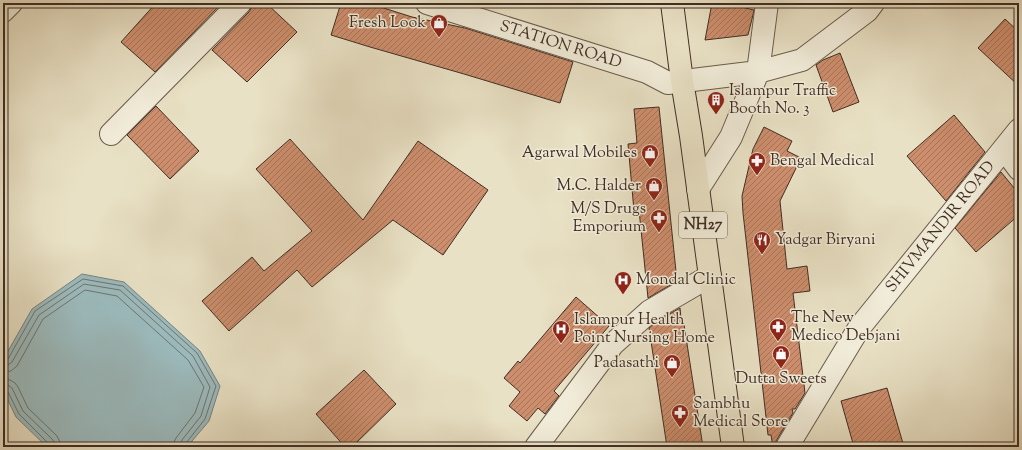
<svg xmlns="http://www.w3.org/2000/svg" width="1022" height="450" font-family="'Sorts Mill Goudy',serif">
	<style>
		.water { fill: #9cbbbe; stroke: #778380 }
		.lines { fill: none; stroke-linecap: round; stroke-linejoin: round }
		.shore { stroke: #6e7471; stroke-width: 1 }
		.building { fill: url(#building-hatch); stroke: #402e24 }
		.minor-casing { stroke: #6a5b4c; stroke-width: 24 }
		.major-casing { stroke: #402e24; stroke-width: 24 }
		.minor { stroke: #f1ecd9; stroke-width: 22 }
		.major { stroke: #e9e1c5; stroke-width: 22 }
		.labels { text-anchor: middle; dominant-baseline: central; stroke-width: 3; stroke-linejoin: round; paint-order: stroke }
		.shield { fill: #f1ecd9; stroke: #75675a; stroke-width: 1 }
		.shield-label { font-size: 15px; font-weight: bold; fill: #402e24 }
		.poi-label { font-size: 16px; fill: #402e24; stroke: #f1ecd9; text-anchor: start }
		.street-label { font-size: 16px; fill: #402e24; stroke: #f1ecd9 }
	</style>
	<defs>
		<pattern id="building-hatch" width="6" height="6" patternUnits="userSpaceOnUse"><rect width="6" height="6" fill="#cd8e6d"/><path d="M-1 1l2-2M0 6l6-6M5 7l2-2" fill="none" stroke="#a87459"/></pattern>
	</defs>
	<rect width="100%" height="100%" fill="#e9e1c5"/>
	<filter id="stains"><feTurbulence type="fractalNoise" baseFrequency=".005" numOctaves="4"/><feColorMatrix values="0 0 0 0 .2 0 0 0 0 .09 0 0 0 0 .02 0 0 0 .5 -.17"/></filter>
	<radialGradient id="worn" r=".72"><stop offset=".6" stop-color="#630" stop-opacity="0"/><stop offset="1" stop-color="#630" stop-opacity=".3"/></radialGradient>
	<path class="water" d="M82,274L124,282L200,351L220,386L209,421L187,447H47L16,417L3,390V360L32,309Z"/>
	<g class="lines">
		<path class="shore" d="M3,361H6L8,359L35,311L83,279L123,286L197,353L216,386L205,419L186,443L185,447
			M3,366L8,365L12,362L39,315L84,284L120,290L193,356L210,387L201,416L182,440L180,447
			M3,372L11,371L17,366L43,319L85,290L117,296L188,360L204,387L195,413L176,438L174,442V447
			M3,379L10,380L15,383L18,387L28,408L57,436L60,442L61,447
			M3,385H8L12,388L23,411L52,439L54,442L55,447
			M3,390H6L8,392L19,414L48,443L50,447"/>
	</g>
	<path class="building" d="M156,3H222L155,72L121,42Z
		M252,3H266L297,32L247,82L212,50L249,12L252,7Z
		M341,3H368L412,17L465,28L573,62L560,103L464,74L370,47L331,35Z
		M712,3H741V7L754,10L752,19L748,35L705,40Z
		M1005,19L1019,32V86L978,48Z
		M840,53L859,102L833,112L816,65L823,60Z
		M156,106L199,151L170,179L127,135Z
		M659,107L677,281L648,298L639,210L634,211L628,144L637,143L634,109Z
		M954,115L985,152L946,201L907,156Z
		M764,127L792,141L787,151L801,158L780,201L787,269L807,266L810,291L793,293L805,393L795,409H792L793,413L776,441L775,447H773L771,435H768L743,213L742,196L753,149Z
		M290,139L363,220L418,141L488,190L443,255L393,220L312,287L297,270L229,331L202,301L252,257L264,271L312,231L256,169Z
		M1001,172L1019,194V215L976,252L955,228Z
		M576,297L609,326L554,391L559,396L545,414L538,408L527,421L509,406L520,392L504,378L518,361L520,363Z
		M680,308L681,318H683L703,447H667L649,328L657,321Z
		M364,370L396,404L352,447H345L316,414Z
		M887,388L904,447H854L841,401Z"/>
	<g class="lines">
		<defs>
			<g id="minor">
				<path id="s1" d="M427,3L647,72L668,83L758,72L767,3"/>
				<path d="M3,11L11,3"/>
				<path d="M111,134L240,3"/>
				<path d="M1004,149L1019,169"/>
				<path d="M698,189L731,137L758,72L802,60L867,11L873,3"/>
				<path d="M536,447L613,344L650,311L710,276"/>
				<path id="s2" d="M787,447L859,328L1019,130"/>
			</g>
			<path id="major" d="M672,3L682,81L691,136L733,447"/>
		</defs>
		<use href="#minor" class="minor-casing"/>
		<use href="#major" class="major-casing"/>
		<use href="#minor" class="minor"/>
		<use href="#major" class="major"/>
	</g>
	<defs>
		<symbol id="shop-pin" viewBox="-11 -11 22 30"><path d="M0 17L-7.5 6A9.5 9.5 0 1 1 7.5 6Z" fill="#8f2418" stroke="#f1ecd9"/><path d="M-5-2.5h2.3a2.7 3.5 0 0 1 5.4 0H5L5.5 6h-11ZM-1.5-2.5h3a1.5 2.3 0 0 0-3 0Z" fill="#fff"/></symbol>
		<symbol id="building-pin" viewBox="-11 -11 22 30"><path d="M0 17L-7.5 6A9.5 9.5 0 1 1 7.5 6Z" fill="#8f2418" stroke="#f1ecd9"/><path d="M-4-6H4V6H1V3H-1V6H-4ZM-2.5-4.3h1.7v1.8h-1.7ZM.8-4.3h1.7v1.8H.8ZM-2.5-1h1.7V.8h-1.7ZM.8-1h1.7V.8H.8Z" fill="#fff"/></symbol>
		<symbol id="pharmacy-pin" viewBox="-11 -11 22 30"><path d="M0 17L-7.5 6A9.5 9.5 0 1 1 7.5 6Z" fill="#8f2418" stroke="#f1ecd9"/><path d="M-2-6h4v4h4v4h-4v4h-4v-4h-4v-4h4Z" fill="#fff"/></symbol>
		<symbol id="restaurant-pin" viewBox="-11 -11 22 30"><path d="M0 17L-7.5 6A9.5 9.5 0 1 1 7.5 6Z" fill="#8f2418" stroke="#f1ecd9"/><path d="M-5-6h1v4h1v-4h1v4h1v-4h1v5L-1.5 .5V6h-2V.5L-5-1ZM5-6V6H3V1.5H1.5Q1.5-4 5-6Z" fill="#fff"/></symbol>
		<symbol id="hospital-pin" viewBox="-11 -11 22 30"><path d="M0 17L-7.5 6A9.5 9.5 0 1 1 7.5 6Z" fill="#8f2418" stroke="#f1ecd9"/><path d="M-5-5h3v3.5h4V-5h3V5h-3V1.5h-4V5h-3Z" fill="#fff"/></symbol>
	</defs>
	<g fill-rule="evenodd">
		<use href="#shop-pin" x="429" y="13" width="20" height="27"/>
		<use href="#building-pin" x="706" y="90" width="20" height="27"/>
		<use href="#shop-pin" x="640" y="143" width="20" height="27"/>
		<use href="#pharmacy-pin" x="747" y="151" width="20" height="27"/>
		<use href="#shop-pin" x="644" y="176" width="20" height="27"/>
		<use href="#pharmacy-pin" x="649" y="208" width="20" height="27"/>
		<use href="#restaurant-pin" x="752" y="230" width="20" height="27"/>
		<use href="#hospital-pin" x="613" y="270" width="20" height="27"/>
		<use href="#pharmacy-pin" x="768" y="317" width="20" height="27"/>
		<use href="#hospital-pin" x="551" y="319" width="20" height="27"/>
		<use href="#shop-pin" x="771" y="344" width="20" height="27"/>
		<use href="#shop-pin" x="662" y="353" width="20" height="27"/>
		<use href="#pharmacy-pin" x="670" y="403" width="20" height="27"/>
	</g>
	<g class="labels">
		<rect class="shield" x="679" y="212" width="48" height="26" rx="3"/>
		<g class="shield-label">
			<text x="703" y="225">NH27</text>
		</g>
		<g class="poi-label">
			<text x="426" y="23" text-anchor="end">Fresh Look</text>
			<text x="729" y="91">Islampur Traffic<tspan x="729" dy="18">Booth No. 3</tspan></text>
			<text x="637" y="153" text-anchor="end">Agarwal Mobiles</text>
			<text x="770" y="161">Bengal Medical</text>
			<text x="641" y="186" text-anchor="end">M.C. Halder</text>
			<text x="646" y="209" text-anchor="end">M/S Drugs<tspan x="646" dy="18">Emporium</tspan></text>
			<text x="775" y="240">Yadgar Biryani</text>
			<text x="636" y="280">Mondal Clinic</text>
			<text x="791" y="318">The New<tspan x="791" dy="18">Medico Debjani</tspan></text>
			<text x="574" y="320">Islampur Health<tspan x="574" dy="18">Point Nursing Home</tspan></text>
			<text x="659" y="363" text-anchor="end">Padasathi</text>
			<text x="781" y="379" text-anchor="middle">Dutta Sweets</text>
			<text x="693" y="404">Sambhu<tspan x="693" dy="18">Medical Store</tspan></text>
		</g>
		<g class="street-label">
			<text stroke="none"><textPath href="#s1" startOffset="140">STATION ROAD</textPath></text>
			<text stroke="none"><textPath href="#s2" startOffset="269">SHIVMANDIR ROAD</textPath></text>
		</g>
	</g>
	<rect width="1022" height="450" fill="none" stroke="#e9e1c5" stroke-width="16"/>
	<rect x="4" y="4" width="1014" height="442" fill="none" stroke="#402e24" stroke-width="2"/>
	<rect x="8" y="8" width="1006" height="434" fill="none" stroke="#402e24"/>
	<rect width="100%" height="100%" filter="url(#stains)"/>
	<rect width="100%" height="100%" fill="url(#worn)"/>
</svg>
